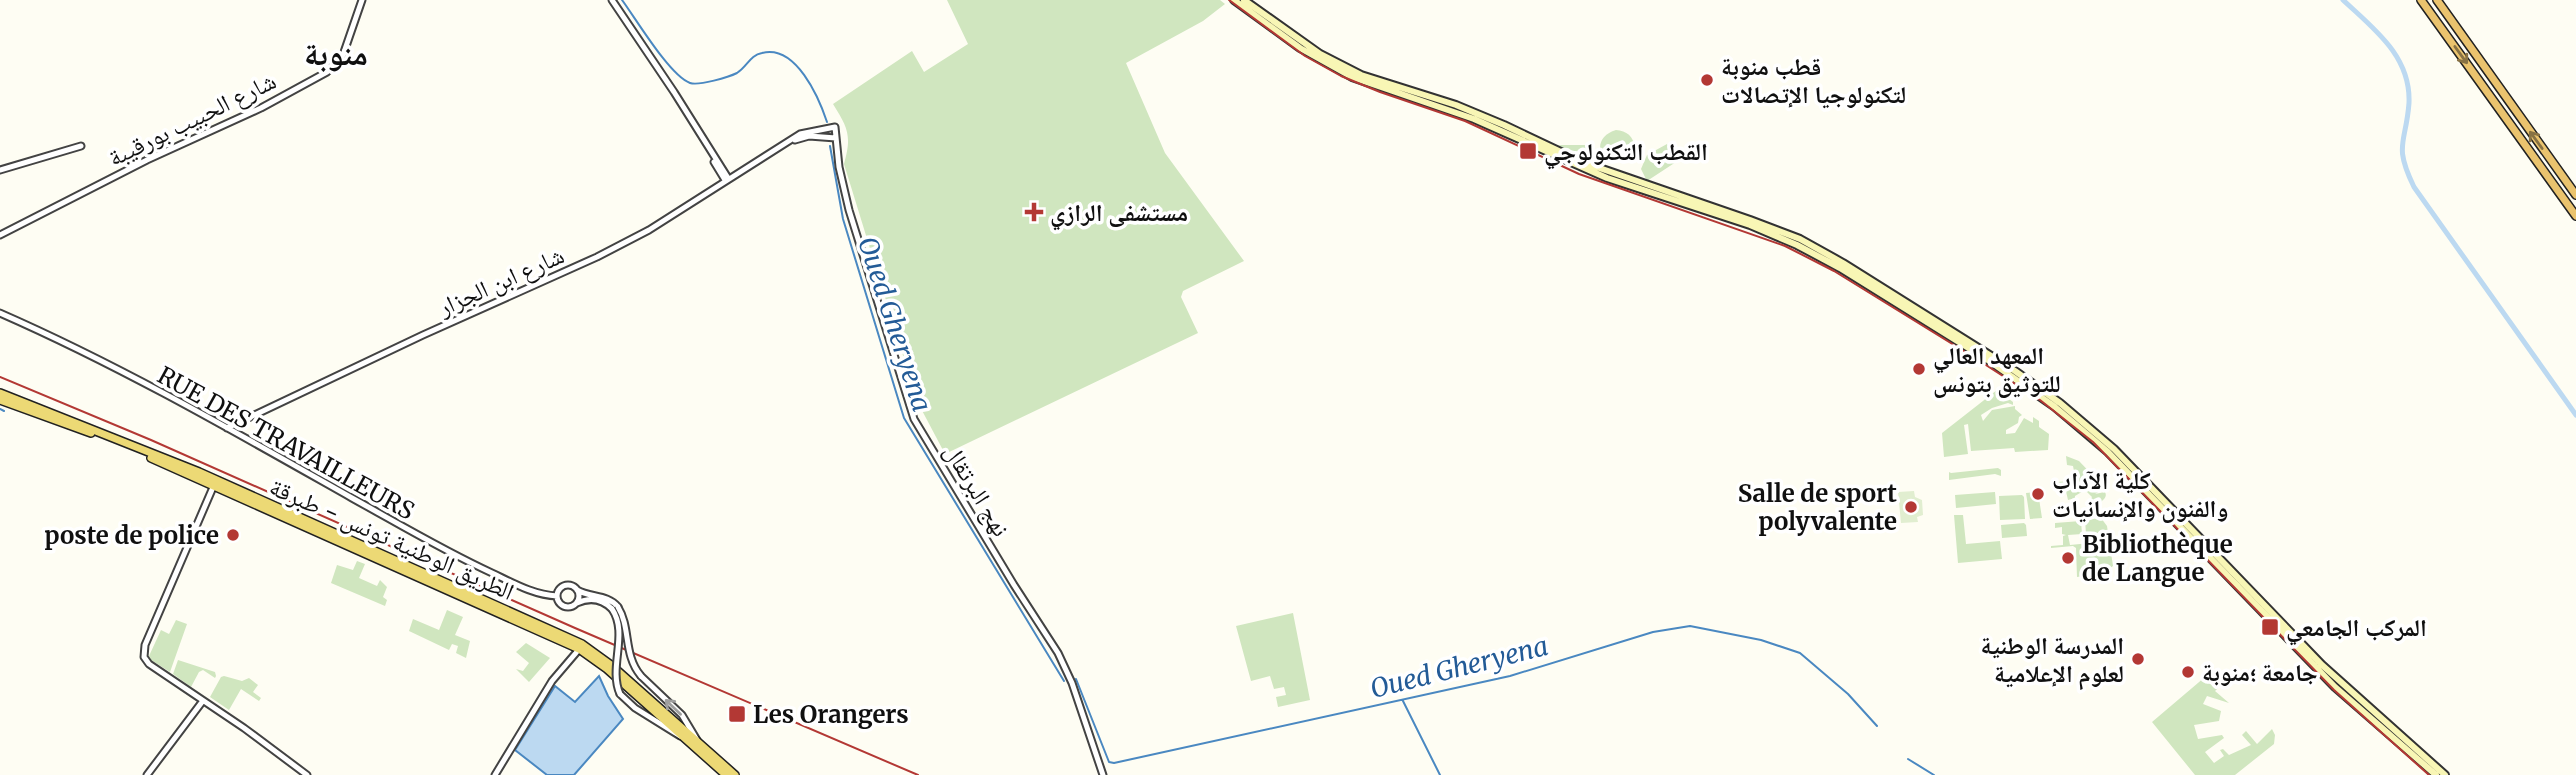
<svg xmlns="http://www.w3.org/2000/svg" width="2576" height="775" font-family="Merriweather,'Noto Naskh Arabic',serif">
	<style>
		.green { fill: #d0e6bf }
		.pitch { fill: #e1eed0 }
		.water { fill: #bcd9f1; stroke: #4a88c1; stroke-width: 2 }
		.lines { fill: none; stroke-linecap: round; stroke-linejoin: round }
		.stream { stroke: #4a88c1; stroke-width: 2 }
		.canal { stroke: #bcd9f1; stroke-width: 5 }
		.tertiary-casing { stroke: #434343; stroke-width: 9 }
		.secondary-casing { stroke: #323232; stroke-width: 10 }
		.primary-casing { stroke: #212121; stroke-width: 10 }
		.trunk-casing { stroke: #212121; stroke-width: 10 }
		.tertiary { stroke: #fff; stroke-width: 5 }
		.secondary { stroke: #f8f6b5; stroke-width: 6 }
		.primary { stroke: #ecd975; stroke-width: 7 }
		.trunk { stroke: #eac36e; stroke-width: 7 }
		.tram { stroke: #b33834; stroke-width: 2 }
		.rail { stroke: #b33834; stroke-width: 2 }
		.tertiary-bridge-casing { stroke: #434343; stroke-width: 9; stroke-linecap: butt }
		.tertiary-bridge { stroke: #fff; stroke-width: 5 }
		.oneway { stroke: #887244 }
		.oneway2 { stroke: #9f9f9f }
		.poi-dot { fill: #b33834; stroke: #fff; stroke-width: 2.5 }
		.labels { text-anchor: middle; dominant-baseline: central; stroke-width: 7; stroke-linejoin: round; paint-order: stroke }
		.poi-label { font-size: 24px; font-weight: bold; fill: #101010; stroke: #fff; text-anchor: start }
		.street-label { font-size: 24px; fill: #101010; stroke: #fff }
		.water-label { font-size: 26px; font-style: italic; fill: #235b97; stroke: #fff }
		.district-label { font-size: 32px; font-weight: bold; fill: #101010; stroke: #fff }
	</style>
	<rect width="100%" height="100%" fill="#fefdf3"/>
	<path class="green" d="M947,0H1220L1225,4L1203,21L1126,63L1165,153L1244,261L1183,291L1181,297L1198,333L945,454L917,401L844,164C852,136 848,128 833,104L912,51L924,72L968,44Z
		M1616,130C1627,131 1635,137 1634,149L1614,161L1607,162C1595,150 1599,135 1616,130Z
		M1667,144L1676,162L1647,181L1641,169L1647,155Z
		M1561,145H1590L1595,161L1557,146Z
		M1997,390L2013,402V405L2008,403L1992,408L1981,415L1983,421L1992,410L2015,406V409L2022,415L2019,417L2018,423L2006,430V434L2015,433L2024,418L2033,423V417L2039,421V427L2049,434L2048,450L2015,452L2014,448L1971,451L1968,424L1964,425L1968,454L1944,457L1942,433Z
		M2066,456L2079,461L2102,485L2098,486L2100,491L2095,494L2105,492C2108,498 2102,500 2099,504L2100,510L2088,511V505L2092,497L2085,490L2075,496V498L2068,500L2065,487L2057,484L2056,482L2076,481L2073,466L2067,465Z
		M1998,468L2001,470V476L1995,474L1949,480V472L1951,473Z
		M1995,492L1996,504L1956,508L1955,495Z
		M2038,492L2042,518L2030,519L2026,493Z
		M2022,495L2024,497L2025,519L2000,520L1999,496Z
		M1954,515H1963L1966,544L2000,541L2002,559L1958,563Z
		M2101,518L2107,526L2113,566L2103,573L2077,577L2076,548L2073,546L2051,548V546L2063,545V536L2066,535L2062,534V527L2055,528V523L2081,521L2082,534L2068,535L2070,545L2100,542L2099,533L2086,534L2085,520Z
		M2024,523L2026,525L2027,536L2002,538L2001,525Z
		M357,561L365,564L359,578L377,586L380,580L387,587L383,597L387,600L385,606L331,583L337,565L353,570Z
		M447,610L463,617L455,635L470,641L466,658L456,653L458,646L452,644L449,650L409,631L413,619L439,630Z
		M1293,613L1310,700L1278,707L1276,697L1286,695L1284,687L1274,689L1270,676L1251,681L1236,626Z
		M176,620L187,624L170,672L151,660L149,656L161,630L169,634Z
		M526,643L550,658L529,682L516,669L523,671L529,663L516,652Z
		M178,660L215,672L216,676L215,678L203,670L199,672L191,687L173,674Z
		M224,676L242,681L249,678L258,685L253,692L261,698L259,701L241,689L229,710L210,697L221,677Z
		M2205,677C2212,676 2215,681 2220,686L2215,691L2229,703L2207,696L2203,704L2221,711L2219,721L2194,725L2198,739L2222,735L2224,738L2205,752L2214,763L2224,756L2220,750L2223,749L2229,755L2251,745L2242,735L2246,731L2257,744L2272,729L2275,735L2274,744L2235,775H2195L2152,722Z"/>
	<path class="pitch" d="M1914,491L1915,497L1922,500L1923,515L1917,517L1918,522L1901,523L1898,492Z"/>
	<path class="water" d="M599,676L608,696L623,719L574,775H547L515,750L555,686L575,702Z"/>
	<g class="lines">
		<path class="stream" d="M622,0C636,19 670,76 690,83C699,86 729,77 737,73C747,67 750,55 762,53C796,44 819,98 827,122
			M830,146L843,219L904,418L1064,681
			M0,409L4,411
			M1076,679L1109,762L1114,763L1510,676L1653,632L1690,626L1761,640L1800,653L1848,694L1877,726
			M1403,701L1440,775
			M1908,759L1934,775"/>
		<path class="canal" d="M2343,0C2374,29 2411,56 2409,103C2406,144 2393,144 2414,187L2576,415"/>
		<defs>
			<path id="tertiary" d="M612,0L674,92L728,178
				M795,140L809,136L836,138
				M714,162L725,180
				M0,170L81,146
				M0,235L147,160L261,108L327,72L343,55L362,0
				M0,313C121,366 237,433 352,498C399,524 444,551 492,573C513,583 534,595 557,596
				M227,428L423,335L597,257L649,230L800,134L835,127L839,167L849,210L914,419L1014,585L1058,653L1072,683L1103,775
				M214,485L145,645L144,657L149,664L244,728L307,775
				M557 596a11 11 0 1 1 22 0a11 11 0 1 1-22 0Z
				M577,590C591,598 607,594 618,607
				M577,603C590,597 602,599 612,609
				M641,676L682,715L697,740
				M620,694L635,708L680,736
				M147,775L202,702
				M495,775L552,681L581,647"/>
			<path id="secondary" d="M1234,0L1300,48L1352,77L1474,119L1607,178L1750,225L1797,245L1840,268L1991,362L2055,407L2108,452L2335,687L2436,775
				M1244,0L1320,54L1361,75L1456,105L1504,125L1582,162L1750,220L1800,239L1843,263L2015,371L2060,403L2114,449L2322,665L2445,775"/>
			<path id="primary" d="M0,393L199,472L582,644L611,665L735,775
				M0,400L91,433
				M151,458L579,649L607,669L726,775"/>
			<path id="trunk" d="M2421,0L2576,216
				M2437,0L2576,195"/>
		</defs>
		<use href="#tertiary" class="tertiary-casing"/>
		<use href="#secondary" class="secondary-casing"/>
		<use href="#primary" class="primary-casing"/>
		<use href="#trunk" class="trunk-casing"/>
		<use href="#tertiary" class="tertiary"/>
		<use href="#secondary" class="secondary"/>
		<use href="#primary" class="primary"/>
		<use href="#trunk" class="trunk"/>
		<path class="tram" d="M1229,0L1305,56L1341,76L1380,92L1465,121L1579,174L1785,246L1834,271L1975,358L2040,400L2093,442L2334,690L2429,775"/>
		<path class="rail" d="M0,377L151,440L575,628L918,775"/>
		<defs>
			<path id="tertiary-bridge" d="M618,607C631,628 623,655 641,676
				M612,609C629,634 608,667 620,694"/>
		</defs>
		<use href="#tertiary-bridge" class="tertiary-bridge-casing"/>
		<use href="#tertiary-bridge" class="tertiary-bridge"/>
	</g>
	<defs><path id="oneway-shaft" d="M-6 0H5M1.5-3L5.5 0L1.5 3" fill="none" stroke-width="1.6" stroke-linecap="round" stroke-linejoin="round" transform="scale(1.75)"/></defs>
	<g class="oneway">
		<use href="#oneway-shaft" transform="translate(2461 55) rotate(54)"/>
		<use href="#oneway-shaft" transform="translate(2536 140) rotate(-126)"/>
	</g>
	<use class="oneway2" href="#oneway-shaft" transform="translate(673 707) rotate(-136)"/>
	<g class="poi-dot">
		<circle cx="1707" cy="80" r="7"/>
		<rect x="1519" y="142" width="18" height="18" rx="3.5"/>
		<path d="M1030.5 201.5h7v7h7v7h-7v7h-7v-7h-7v-7h7z"/>
		<circle cx="1919" cy="369" r="7"/>
		<circle cx="2038" cy="494" r="7"/>
		<circle cx="1911" cy="507" r="7"/>
		<circle cx="233" cy="535" r="7"/>
		<circle cx="2068" cy="558" r="7"/>
		<rect x="2261" y="618" width="18" height="18" rx="3.5"/>
		<circle cx="2138" cy="659" r="7"/>
		<circle cx="2188" cy="672" r="7"/>
		<rect x="728" y="705" width="18" height="18" rx="3.5"/>
	</g>
	<g class="labels">
		<g class="poi-label">
			<text x="1721" y="66">قطب منوبة<tspan x="1721" dy="28">لتكنولوجيا الإتصالات</tspan></text>
			<text x="1544" y="151">القطب التكنولوجي</text>
			<text x="1050" y="212">مستشفى الرازي</text>
			<text x="1933" y="355">المعهد العالي<tspan x="1933" dy="28">للتوثيق بتونس</tspan></text>
			<text x="2052" y="480">كلية الآداب<tspan x="2052" dy="28">والفنون والإنسانيات</tspan></text>
			<text x="1897" y="493" text-anchor="end">Salle de sport<tspan x="1897" dy="28">polyvalente</tspan></text>
			<text x="219" y="535" text-anchor="end">poste de police</text>
			<text x="2082" y="544">Bibliothèque<tspan x="2082" dy="28">de Langue</tspan></text>
			<text x="2286" y="627">المركب الجامعي</text>
			<text x="2124" y="645" text-anchor="end">المدرسة الوطنية<tspan x="2124" dy="28">لعلوم الإعلامية</tspan></text>
			<text x="2202" y="672">جامعة ؛منوبة</text>
			<text x="753" y="714">Les Orangers</text>
		</g>
		<g class="street-label">
			<text transform="translate(192 119) rotate(-26)">شارع الحبيب بورقيبة</text>
			<text transform="translate(501 281) rotate(-24)">شارع ابن الجزار</text>
			<text transform="translate(286 443) rotate(29)">RUE DES TRAVAILLEURS</text>
			<text transform="translate(977 490) rotate(59)">نهج البرتقال</text>
			<text transform="translate(392 539) rotate(24)">الطريق الوطنية تونس - طبرقة</text>
		</g>
		<g class="water-label">
			<text transform="translate(895 324) rotate(72)">Oued Gheryena</text>
			<text transform="translate(1459 667) rotate(-14)">Oued Gheryena</text>
		</g>
		<g class="district-label">
			<text x="336" y="54">منوبة</text>
		</g>
	</g>
</svg>
